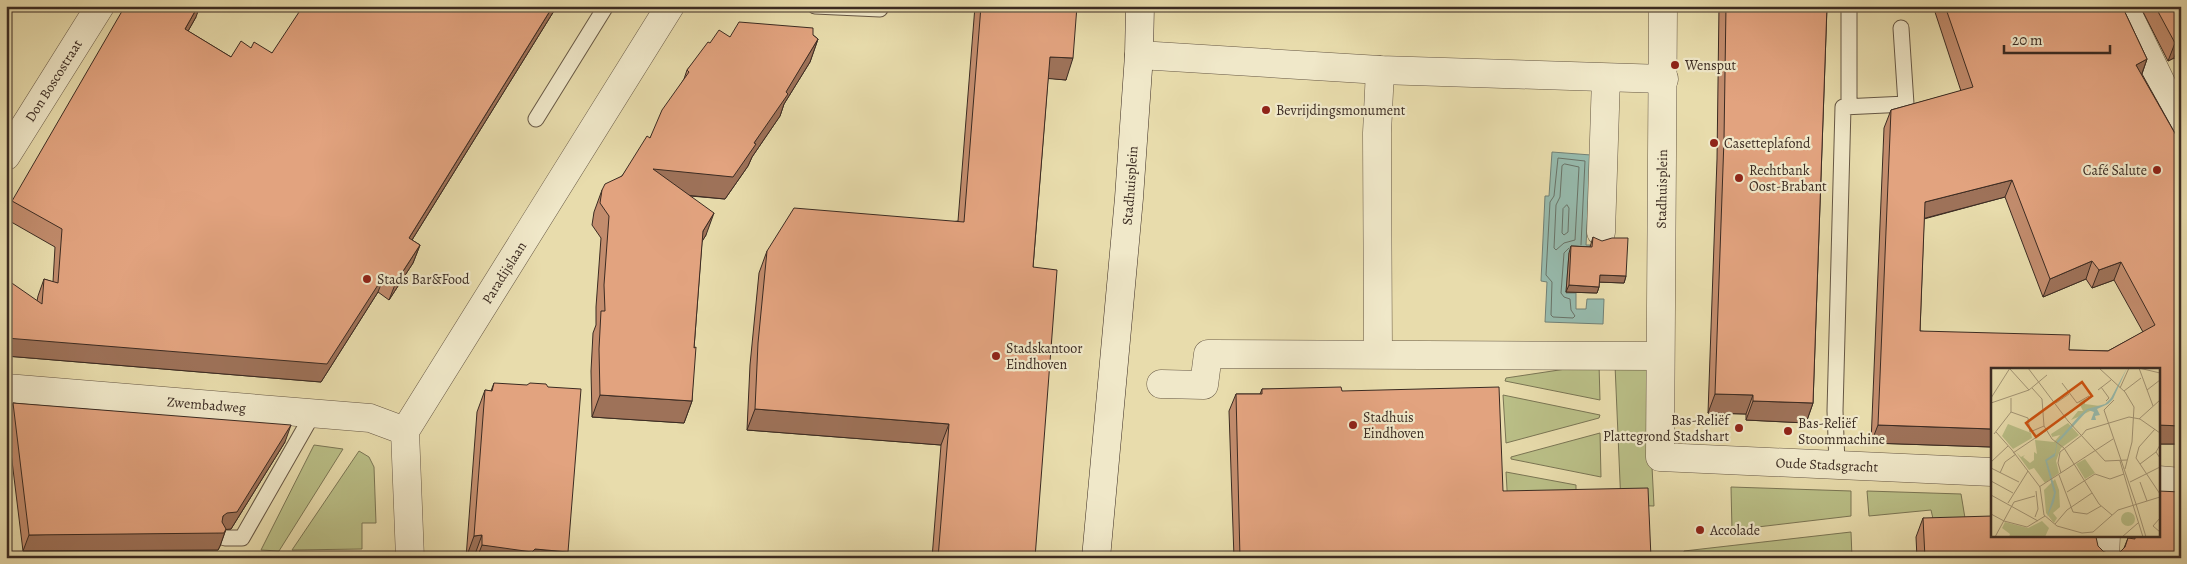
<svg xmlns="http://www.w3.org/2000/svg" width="2187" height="564" font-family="Alegreya,serif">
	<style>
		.green { fill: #babf87; stroke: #7a7554 }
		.water { fill: #97bbae; stroke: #728176 }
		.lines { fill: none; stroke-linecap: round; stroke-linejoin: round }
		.shore { stroke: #697368; stroke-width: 1 }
		.lane-casing { stroke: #665744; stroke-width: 17 }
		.street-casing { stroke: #665744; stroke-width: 29 }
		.secondary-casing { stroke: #3b2b22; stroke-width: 29 }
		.lane { stroke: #f0e8c9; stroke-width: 15 }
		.street { stroke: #f0e8c9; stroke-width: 28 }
		.secondary { stroke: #f0e8c9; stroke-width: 28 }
		.wall { fill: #c28c6d; stroke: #3b2b22; fill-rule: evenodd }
		.shaded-wall { fill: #9e7259; stroke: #3b2b22 }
		.building { fill: #e2a37f; stroke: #3b2b22; fill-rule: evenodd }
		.poi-dot { fill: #8f2418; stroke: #f0e8c9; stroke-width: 2 }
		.labels { text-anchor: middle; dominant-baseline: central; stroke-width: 4.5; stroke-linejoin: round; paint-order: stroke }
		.poi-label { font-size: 14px; fill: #3b2b22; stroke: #f0e8c9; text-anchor: start }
		.street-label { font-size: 14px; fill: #3b2b22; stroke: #f0e8c9 }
		.inset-road { fill: none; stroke: #a39575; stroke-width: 1 }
		.view { fill: #ce520f; fill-opacity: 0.15; stroke: #ce520f; stroke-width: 2.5 }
		.inset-edge { fill: none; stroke: #3b2b22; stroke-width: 2.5 }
	</style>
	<rect width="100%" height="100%" fill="#e8dcac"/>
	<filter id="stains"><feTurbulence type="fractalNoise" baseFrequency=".004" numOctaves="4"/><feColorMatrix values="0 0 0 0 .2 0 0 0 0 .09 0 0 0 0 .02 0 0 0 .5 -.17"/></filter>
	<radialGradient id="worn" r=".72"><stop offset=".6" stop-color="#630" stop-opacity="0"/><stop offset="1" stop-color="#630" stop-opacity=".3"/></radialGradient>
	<path class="green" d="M1599,364L1600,400L1505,381L1506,378Z
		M1615,365L1647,368L1654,506L1621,505Z
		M1503,395L1600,415L1599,418L1506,443Z
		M1600,433L1601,477L1511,459V457Z
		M314,445L343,449L279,551L261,550Z
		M359,451L369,457L374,467L376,523H362V549L292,550Z
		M1506,472L1576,485V506L1508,507Z
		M1731,487L1851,491V516L1732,530Z
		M1867,491L1961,494L1966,524L1934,523L1931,510L1869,516Z
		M1851,532L1852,558H1684V551Z"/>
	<path class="water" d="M1552,152L1591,155L1586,245H1590V254L1569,253L1566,293H1576V309H1586L1587,299H1604L1603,324L1545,322L1547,282L1541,281L1545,196H1549Z"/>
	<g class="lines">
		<path class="shore" d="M1565,164L1579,167L1575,240L1564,243L1556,250L1554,248L1556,205L1560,197L1562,166Z
			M1567,205L1569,208L1568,232L1564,235L1562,233L1563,209Z
			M1569,248L1564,253L1561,293L1564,297L1570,299L1571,310L1575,316L1573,318L1553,317L1551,315L1552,282L1546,275L1550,202L1554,196L1558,158L1585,161L1581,245"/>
		<defs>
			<path id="lane" d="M815,6L880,9V6
				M1849,6V107
				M536,119L606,6
				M1837,464L1835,411L1843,107L1906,104L1901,28
				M225,538H242L314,412"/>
			<g id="street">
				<path id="s1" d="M1663,6L1660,457L1992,472"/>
				<path d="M2124,6L2181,124"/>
				<path d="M1139,55L1380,70L1664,79"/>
				<path id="s2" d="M6,156L100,6"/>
				<path d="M1601,232L1606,78"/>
				<path d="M1378,353L1377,133L1380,70"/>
				<path d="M1161,384L1204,385L1208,354H1213L1660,356"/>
				<path id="s3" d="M6,388L370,418L405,431"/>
				<path d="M2158,480L2181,482"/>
				<path id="s4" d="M410,558L405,431L670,6"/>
				<path d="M2105,558L2106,535"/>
			</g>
			<g id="secondary">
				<path id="s5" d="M1096,558L1129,198L1139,55L1140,6"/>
			</g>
		</defs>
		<use href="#lane" class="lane-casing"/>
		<use href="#street" class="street-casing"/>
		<use href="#secondary" class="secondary-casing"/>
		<use href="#lane" class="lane"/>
		<use href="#street" class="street"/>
		<use href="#secondary" class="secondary"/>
	</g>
	<path class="wall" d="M557,6L412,240L420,245L413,263L389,300L378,292L321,382L6,356L37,301L38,296L44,279L53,282L55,247L6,219V216L12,201L196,17L188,31L231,57L251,48L272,53L386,10Z
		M975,6H1077L1066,80L1048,78L1033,267L1035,558H932L941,445L747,430L750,365L759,273L767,251L958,221Z
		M1719,6H1827L1813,403L1806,423L1746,420V414L1708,413L1717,159Z
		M1933,6H2122L2147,59L2142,74L2181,144V444H2158V369H1992V447L1871,443L1884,128L1891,110L1961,91ZM2005,197L2043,297L2086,279L2092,288L2114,280L2143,332L2108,351L2069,350L1920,331L1924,219Z
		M2140,6H2181V63L2174,58L2168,61Z
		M813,35L818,39L810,62L784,104L780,116L752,157L748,166L725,199L690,196L706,235L702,241L694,348L692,401L684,423L592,417L591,371L593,333L596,325V307L601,238L592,225L594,212L602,190L622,176L650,138L684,79L687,70L710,43L730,37Z
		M1593,237L1626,276L1624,283L1599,282V287L1597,293L1566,292L1569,253L1571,246L1590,247Z
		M494,383L566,558H474V557L466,558L477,412L485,390L491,391Z
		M1262,389L1342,391L1503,491L1651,558H1234L1229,411L1236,394H1260Z
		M13,403L285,442L231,529H226L220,546L218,550L23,551L7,420Z
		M1923,518L1992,535L2098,546L2104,552L2112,554L2119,553L2124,548L2128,538L2129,535H2158L2181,558H1917L1916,537Z"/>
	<path class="shaded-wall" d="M198,6H200L196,17L179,47L185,29Z
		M553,6H557L402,256L409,238Z
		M818,39L810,62L784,104L780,116L752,157L748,166L725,199L645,191L653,169L754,143Z
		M2180,40L2174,58L2168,61L2175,43Z
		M1050,57L1073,58L1066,80L1042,78Z
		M2147,59L2141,76L2136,65Z
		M2012,180L2005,197L1918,220L1925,202Z
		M714,213L706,235L695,253L703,231Z
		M420,245L413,263L389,300L396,282Z
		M2092,261L2086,279L2043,297L2050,279Z
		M2121,262L2114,280L2092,288L2099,270Z
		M385,274L378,292L321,382L6,356V338Z
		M1600,275L1626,276L1624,283L1597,282Z
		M1569,285L1599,287L1597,293L1566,292Z
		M1715,394L1753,395L1746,414L1708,413Z
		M600,395L692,401L684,423L592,417Z
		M1753,401L1813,403L1806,423L1746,420Z
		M755,409L949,424L941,445L747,430Z
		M291,425L285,442L231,529L221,530L217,533L223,516Z
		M1878,425L1992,429V447L1871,443Z
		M2158,425L2181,426V444H2158Z
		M226,529L220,546L218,550L23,551L29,535Z
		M482,535L474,557L466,558L474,536Z
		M482,545L535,549L568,552L566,558H477Z"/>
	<path class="building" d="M125,6H198L185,29L231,57L241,41L251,48L254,42L272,53L303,6H380L386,10L388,6H553L409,238L420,245L396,282L385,274L327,364L6,338V279L42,304L44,279L58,283L62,229L12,201Z
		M981,6H1077L1073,58L1050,57L1033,267L1057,270L1035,558H938L949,424L755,409L758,343L767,251L794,208L964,222Z
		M1726,6H1827L1813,403L1753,401V395L1715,394L1724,139Z
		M1945,6H2122L2147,59L2136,65L2181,144V426L2158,425V369H1992V429L1878,425L1891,110L1973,87ZM2012,180L2050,279L2092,261L2099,270L2121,262L2155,325L2108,351L2069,350L2070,335L1920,331L1925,202Z
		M2155,6H2181V40L2175,43Z
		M739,22L813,28V35L818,39L786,92L788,94L754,143L756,144L733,177L653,169L714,213L703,231L694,348L696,347L692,401L600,395L599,349L601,311H605L604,285L609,216L600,203L602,190L605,184L622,176L647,136L650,138L662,110L689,72L687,70L708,42L710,43L719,30L730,37Z
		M1593,237L1602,241L1612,238H1628L1626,276L1600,275L1599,287L1569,285L1571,246L1592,247Z
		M494,383L527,385L530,383L546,384L548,387L581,389L568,552L535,549L532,552L482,545V535L474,536L485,390L492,391Z
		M1341,387L1342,391L1499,387L1503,491L1648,488L1651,558H1240L1236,394H1262V389Z
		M13,403L291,425L237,512L227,513L223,516L222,522L226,529L224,533L29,535Z
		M2158,491L2181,492V558H1925L1923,518L1992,516V535H2055L2096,537L2098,546L2104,552L2112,554L2119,553L2125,547L2128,538L2135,539V535H2158Z"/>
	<g class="poi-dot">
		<circle cx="1675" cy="65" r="5"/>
		<circle cx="1266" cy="110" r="5"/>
		<circle cx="1714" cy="143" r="5"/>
		<circle cx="2157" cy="170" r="5"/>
		<circle cx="1739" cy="178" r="5"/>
		<circle cx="367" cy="279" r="5"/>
		<circle cx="996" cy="356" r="5"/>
		<circle cx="1353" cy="425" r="5"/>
		<circle cx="1739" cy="428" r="5"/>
		<circle cx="1788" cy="431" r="5"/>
		<circle cx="1700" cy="530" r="5"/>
	</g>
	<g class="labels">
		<g class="poi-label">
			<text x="1685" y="65">Wensput</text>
			<text x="1276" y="110">Bevrijdingsmonument</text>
			<text x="1724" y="143">Casetteplafond</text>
			<text x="1749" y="170">Rechtbank<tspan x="1749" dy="16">Oost-Brabant</tspan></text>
			<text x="2147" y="170" text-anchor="end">Café Salute</text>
			<text x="377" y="279">Stads Bar&amp;Food</text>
			<text x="1006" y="348">Stadskantoor<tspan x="1006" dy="16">Eindhoven</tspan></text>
			<text x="1363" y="417">Stadhuis<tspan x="1363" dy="16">Eindhoven</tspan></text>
			<text x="1729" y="420" text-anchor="end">Bas-Reliëf<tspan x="1729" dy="16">Plattegrond Stadshart</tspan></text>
			<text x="1798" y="423">Bas-Reliëf<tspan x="1798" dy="16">Stoommachine</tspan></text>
			<text x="1710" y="530">Accolade</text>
		</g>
		<g class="street-label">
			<text stroke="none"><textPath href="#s2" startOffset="89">Don Boscostraat</textPath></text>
			<text stroke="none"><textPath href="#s5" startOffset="374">Stadhuisplein</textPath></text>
			<text transform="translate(1662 189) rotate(-89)">Stadhuisplein</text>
			<text stroke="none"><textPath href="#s4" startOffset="314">Paradijslaan</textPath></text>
			<text stroke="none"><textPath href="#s3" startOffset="201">Zwembadweg</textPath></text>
			<text stroke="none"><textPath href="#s1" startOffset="618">Oude Stadsgracht</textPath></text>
		</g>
	</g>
	<g transform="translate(1991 368)">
		<rect width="169" height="169" fill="#e8dcac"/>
		<path d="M94,31V36L109,38L87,49L86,45L87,49L80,52L87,43H92L88,35ZM77,55L88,67L70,80L65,93L68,105L54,115L43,100L38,102L25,84L30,89L34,87L32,89L39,95L43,92V84L46,86L44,72L63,74L69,67L61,69L60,66ZM17,56L40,65L41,70L22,81L11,68ZM94,91L104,105L94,111L85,96ZM64,111L68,122L69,139L62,145L66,150L63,155L55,145L53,122ZM130 151a7 7 0 1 1 14 0a7 7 0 1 1-14 0ZM51,153L58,160L54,169H18L19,166L11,160L14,154L37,160Z" fill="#babf87"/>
		<path d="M136,0L122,31L117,36L106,41L109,47L104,48L105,52H100L103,44L97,42L66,76L64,88L56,93L65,124L63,134L56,149L63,125L54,92L64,85L66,73L88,48L96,41L114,36L120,30Z" fill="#97bbae"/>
		<path class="inset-road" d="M37,0L77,53L114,93L136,92M108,0L134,24L143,39L141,74L134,101M148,0L162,38M148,0L169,5M19,1L38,22M71,15L86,35L98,28M110,19L118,30L115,33M41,20L51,31L53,58L61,71L73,80L108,136L121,147M129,20L138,0M107,22L120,12M156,22L169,12M133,23L150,10M0,30L19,0M123,32L113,42L145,136M0,35L38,22L56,7M65,35L78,26M20,44L37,50L39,64L53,58M148,51L169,32M164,61L148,79L145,90L169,126M5,64L21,82M3,66L20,44V30M91,67L95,62L138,49L149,51L169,65M169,77L165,84L169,90M21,82L49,119L53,147L66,158L91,165L102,164L127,142L169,129M22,85L56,62M129,93L142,137M0,94L17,78M149,96L165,84M0,100L28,114M9,105L14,94L25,86M70,105L67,95L69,84L91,67M68,107L82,144L96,146L110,138M0,113L22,125M139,114L169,99M149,114L156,133M48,119L122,71M76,124L104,106L119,111L133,106M0,127L47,153M17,135L37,103M145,136L155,169M142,137L152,169M0,146L13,153L36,159L54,148M44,149L47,141L45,123M169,150L162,158L169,164M64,156L76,142L101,125M4,169L23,134L44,128M131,169L147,155"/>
		<path class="view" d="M91,14L101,28L45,69L35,55Z"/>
		<rect width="169" height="169" class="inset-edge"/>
	</g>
	<rect width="2187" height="564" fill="none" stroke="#e8dcac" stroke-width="25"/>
	<rect x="8" y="8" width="2172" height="549" fill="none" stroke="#3b2b22" stroke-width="2.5"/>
	<rect x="12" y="12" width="2162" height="539" fill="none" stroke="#3b2b22"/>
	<path d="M2004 45v8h106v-8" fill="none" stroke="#3b2b22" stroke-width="2.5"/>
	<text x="2012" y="45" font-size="15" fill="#3b2b22" stroke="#f0e8c9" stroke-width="4" paint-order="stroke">20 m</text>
	<rect width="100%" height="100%" filter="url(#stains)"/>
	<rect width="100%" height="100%" fill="url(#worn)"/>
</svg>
